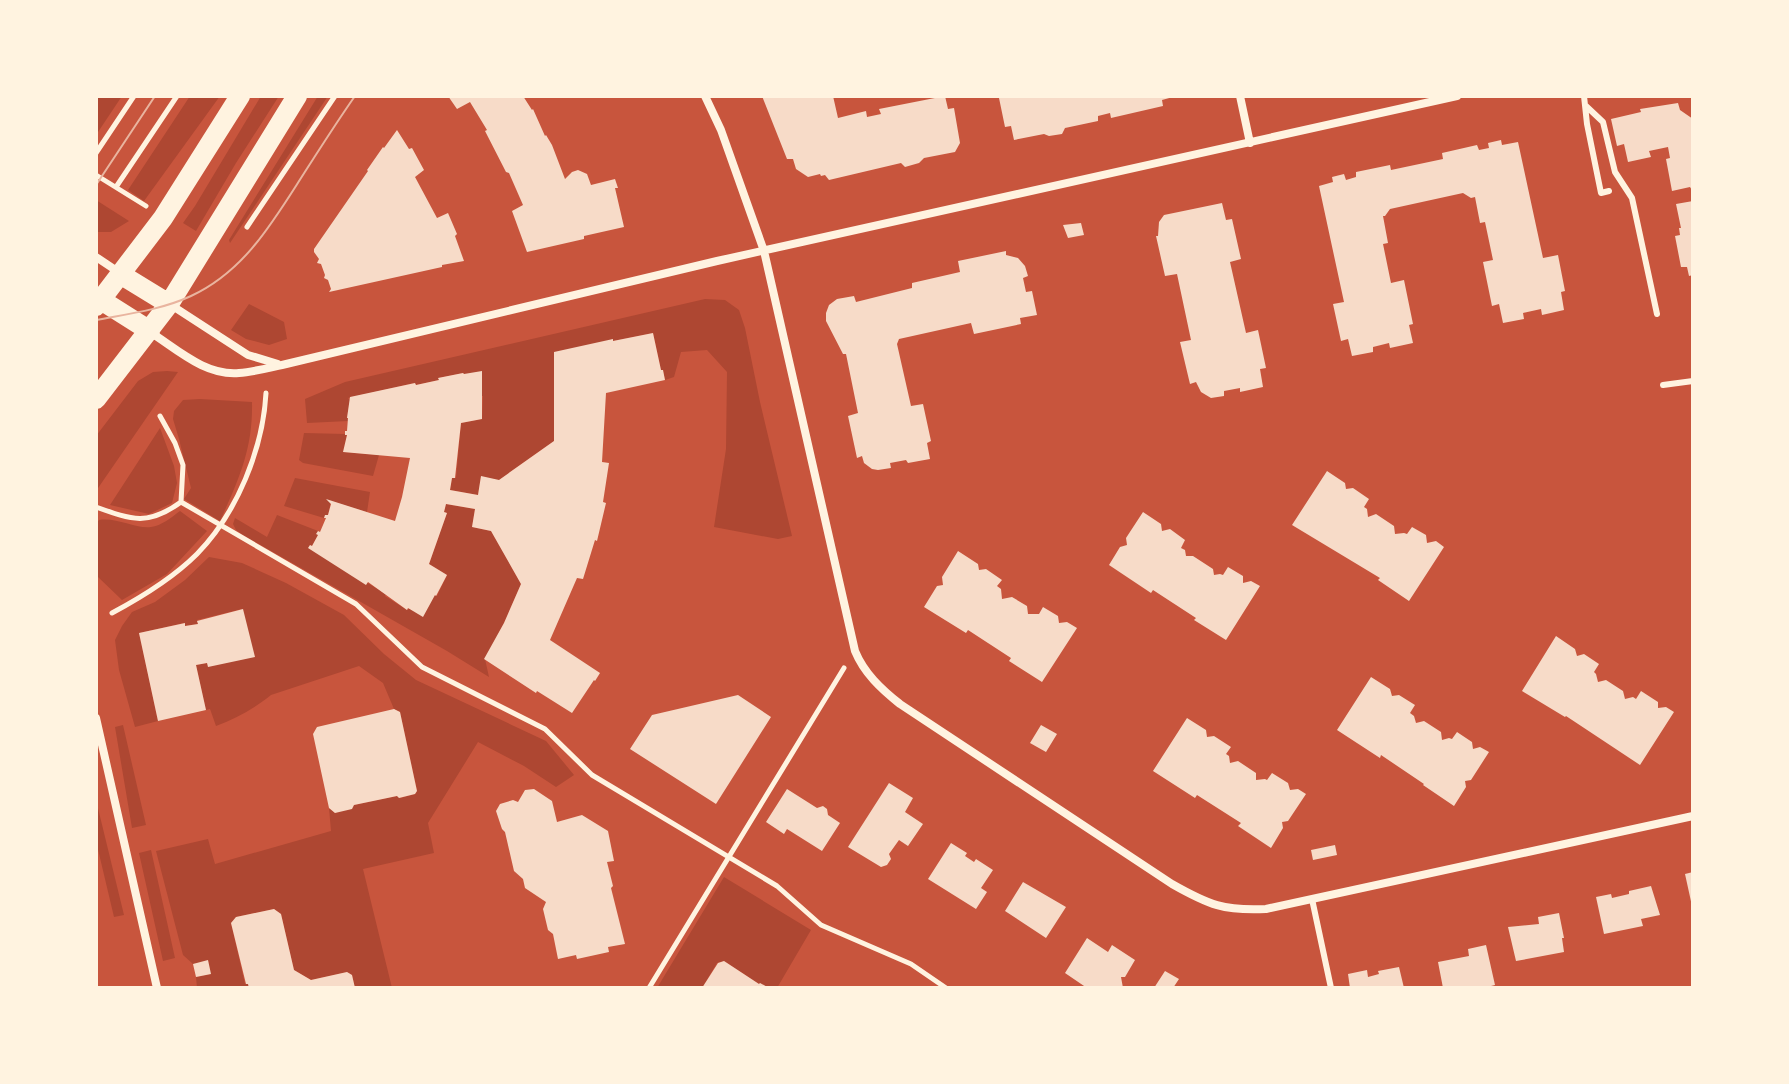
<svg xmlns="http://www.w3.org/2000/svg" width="1789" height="1084" font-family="'DejaVu Sans',sans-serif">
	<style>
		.green { fill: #ae4732 }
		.building { fill: #f7dbc8 }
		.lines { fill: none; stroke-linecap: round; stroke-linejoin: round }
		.path { stroke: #fff3e0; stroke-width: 5 }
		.service { stroke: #fff3e0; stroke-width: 6 }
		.minor { stroke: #fff3e0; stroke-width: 8 }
		.primary { stroke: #fff3e0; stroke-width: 20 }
		.tram { stroke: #e9b49f; stroke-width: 2 }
	</style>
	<rect width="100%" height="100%" fill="#c8553d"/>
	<path class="green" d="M96,96H122L96,135Z
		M190,96H220L144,201L128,190Z
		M261,96H279L236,163L196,231L183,223L195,206Z
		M318,96H328L230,243L229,240Z
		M96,200L129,221L111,232H96Z
		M705,299L725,300L739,310L745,328L760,402L792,536L778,539L714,527L726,449L727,372L707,350L681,352L674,377L665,380L663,371L661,370L653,333L613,341L612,339L555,395L554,441L499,480L481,477L478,495L450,490L452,478H456L461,423L482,419L483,396H481L463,373L438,378L439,380L416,385L414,383L348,398L350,400L347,417L348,421L307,423L305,399L345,382Z
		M249,304L284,322L287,339L269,345L246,339L231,330Z
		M167,371L178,372L96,491V436L138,381L153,372Z
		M200,399L252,402C253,449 239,479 220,521L184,499L191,488L179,439L173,419L174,411L183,400Z
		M160,428L174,466L177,483L172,503L149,514L110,505Z
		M304,433L345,434L347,435L344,452L379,455L373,476L303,463L299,460Z
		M295,478L370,492L367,512L331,501L328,515L324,518L284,506Z
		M446,504L475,509L472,527L491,531L521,584L504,623L485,659L489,677L447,651L243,535L236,530L233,524L235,518L267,537L277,515L318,531V535L312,546L310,545L309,548L386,594L385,596L407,610L435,595L437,596L447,575L429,564L447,513L444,512Z
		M180,511L207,531L167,574L122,600L98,577L96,570V524L99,520C117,517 135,529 151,527C161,526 172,517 180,511Z
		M209,557L242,563L286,583L344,615L384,654L416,680L546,741L574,775L556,787L524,766L478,742L428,823L434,853L363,869L392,988H355L352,975L347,972L311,980L294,970L281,914L274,909L236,917L231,923L245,984H248L249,988H197L196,977L210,974L207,961L193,964L183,955L156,851L208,839L215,864L331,831L329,808L335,813L354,805L397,796L400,798L415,794L417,790L400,712L394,709L383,683L359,666L271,695C255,708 235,719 216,726L210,709L206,710L196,665L207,663L242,609L197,620L198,624L185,626L184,623L139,633L158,721L135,727L119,670L115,640L122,626L132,612L155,602L185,580Z
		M123,725L146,825L132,828L115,727Z
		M96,800L124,915L114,917L96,841Z
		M151,850L175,958L163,961L139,853Z
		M724,877L811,930L777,988H769L760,983L759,984L724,961L717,963L702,988H657Z"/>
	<path class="building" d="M448,96H523L532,110L533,109L545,136L546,135L552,145L565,179L572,172L578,170L587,174L591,185L615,179L618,188H615L624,227L584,236V239L527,252L512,211L523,205L509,173L506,172L485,131L487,130L470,102L457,109Z
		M762,96H833L838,118L866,111L867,117L881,114L879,109L945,96L948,109L954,108L960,143L955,152L924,158L919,163L905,167L901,163L829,180L825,175L821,176L820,174L808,177L796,169L793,159H787Z
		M1004,96H1173V97L1162,100L1163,106L1111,118L1110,113L1098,116V121L1065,128L1062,134L1049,136L1044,134L1014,140L1011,126L1005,127L999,98Z
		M1678,103L1680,110L1693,119V192L1690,187L1672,191L1666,159L1670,158L1668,147L1649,151L1651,157L1628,162L1624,144L1617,146L1611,119L1641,112L1640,109Z
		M397,130L409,149L412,148L424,170L415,177L437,218L448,213L457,234L455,236L464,261L442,265V267L329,292L331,289L328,280L324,278L325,275L321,264L317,263L319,259L314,252V249L368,171L367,170L383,147L384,148Z
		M1501,140L1502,145L1518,142L1543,258L1558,255L1565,291L1561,292L1564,310L1542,315L1541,309L1523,313L1524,319L1503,323L1499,304L1492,306L1483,262L1493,260L1485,222L1480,223L1475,197L1471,198L1463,193L1390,209L1385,216H1383L1388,243L1383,244L1391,283L1404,280L1413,324L1409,325L1413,343L1390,348L1389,343L1373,347V352L1352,356L1348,339L1341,341L1333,304L1344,302L1319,186L1333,182L1332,177L1344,174L1346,180L1356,177V172L1390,165L1391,170L1443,159L1442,153L1477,145L1479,150L1489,148L1488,143Z
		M1693,201V275L1689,276L1687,267H1681L1675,236L1680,235L1679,228H1681L1676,204Z
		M1222,203L1226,220L1232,219L1241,259L1230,262L1246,333L1258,330L1266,368L1260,369L1263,387L1240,392V388L1224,391V396L1211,398L1201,392L1196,382L1190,384L1180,342L1191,340L1177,274L1165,276L1156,236H1158L1159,222L1164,215Z
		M1081,223L1084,235L1068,238L1063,225Z
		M1006,251V255L1018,258L1025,266L1028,276L1023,278L1026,292L1032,291L1037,315L1020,318L1021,324L974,334L971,323L899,339L897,344L911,406L923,404L931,441L927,443L930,459L908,463L906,460L890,463L891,468L878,470L872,469L864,463L862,456L857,458L848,416L858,413L846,354H843L826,321V313L829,305L837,299L854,296L856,302L912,288V283L960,272L958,261Z
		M653,333L661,370H663L665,380L606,393L602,462L609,463L603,502L606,503L597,541L595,540L583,579L577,578L550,640L600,673L595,681L594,680L572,713L537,691L536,693L484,659L504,623L521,584L491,531L472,527L475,509L446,504L444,512L447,513L429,564L447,575L436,596L435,595L423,617L408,608L407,610L368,582L366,585L308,548L310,545L312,546L318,535L316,534L318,531L320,532L326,518H324L325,515H328L331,504L326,499L395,521L402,497L410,458L343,452L347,435H345V431H347L348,418H347L350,397L415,383L416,385L439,380L438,378L463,373L464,374L482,371V419L461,423L455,478H452L450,490L478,495L481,476L499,480L554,441V352L613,339V341Z
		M1327,471L1345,483L1346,489L1353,488L1369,499L1364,507L1367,509L1368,517L1376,514L1394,526L1395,534L1404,533L1407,534L1412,527L1426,535L1427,543L1436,541L1444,547L1409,601L1378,580L1380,578L1292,525Z
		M1143,512L1161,524L1162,531L1170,529L1185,540L1181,548L1185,550L1186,556H1193L1213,569L1214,575L1220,574L1223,575L1228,567L1243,576V583L1251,581L1260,586L1226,640L1194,620L1196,618L1153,590L1151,593L1109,565L1120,547L1127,545L1126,538Z
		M958,551L978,564L979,570L986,569L1002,580L997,586L1001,589L1002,599L1012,597L1027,606L1028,614H1039L1043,607L1058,616L1059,623L1067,622L1077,628L1042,682L1009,661L1011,658L968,630L966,633L924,607L937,586L943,585L942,577Z
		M243,609L255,657L208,667L207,663L196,665L206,710L158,721L139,633L185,623V626L198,624L197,621Z
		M1556,636L1575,649L1577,656L1584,654L1599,664L1594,672L1596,674L1598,682L1606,680L1623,691L1625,699L1633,697L1636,699L1641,691L1658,702V708L1666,707L1674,712L1640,765L1566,716L1565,717L1522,691Z
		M1371,677L1390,689L1392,696L1399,695L1415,705L1410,713L1414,716L1416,723L1424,721L1441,732L1442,740L1449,738L1452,739L1457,732L1472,742L1473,749L1480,747L1489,752L1471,780L1465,781L1466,787L1454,806L1423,785L1424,784L1381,755L1380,758L1337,730Z
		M738,695L771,717L716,804L630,749L652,715Z
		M394,709L400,712L417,791L415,794L399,798L397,796L354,805L352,809L335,813L329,808L313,734L317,727Z
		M1187,718L1206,730L1207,737L1214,736L1231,747L1226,754L1229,756L1230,763L1238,761L1256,773V780L1265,779L1267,780L1272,773L1288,783L1290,790L1298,789L1306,794L1288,821L1282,822L1283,828L1271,848L1238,826L1241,823L1197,795L1195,798L1153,771Z
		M1041,725L1057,734L1046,752L1030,743Z
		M889,783L913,798L905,812L923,824L908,846L899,840L889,854L891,859L887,865L881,867L848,847Z
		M534,789L552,801L557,822L582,815L608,831L614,861L607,862L613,886L611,888L625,944L608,947L609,952L577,959L576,955L558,959L553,934L548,930L543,909L546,902L525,888L523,879L514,871L505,832L502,829L496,811L500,804L513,800L518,802L525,790Z
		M787,789L817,808L823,806L827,809L828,815L840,823L822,851L787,829L784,834L766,822Z
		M951,843L967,853L965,856L974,862L976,859L993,870L981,888L987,892L976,909L928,879Z
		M1335,845L1337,855L1313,860L1311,850Z
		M1693,872V906H1692L1685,874Z
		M1023,882L1066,907L1046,938L1005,911Z
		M1651,886L1660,915L1641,919L1643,926L1604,934L1596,897L1611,894L1612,898L1629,894V891Z
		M274,909L281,914L294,970L311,980L347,972L352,975L355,988H249L248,984H246L231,923L236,917Z
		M1559,913L1564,938H1562L1564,952L1516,961L1508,927L1539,924L1538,917Z
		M1087,938L1108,952L1112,945L1135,960L1125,977H1121L1123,988H1087L1065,973Z
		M1486,945L1495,985L1483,988H1443L1438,962L1469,956L1468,949Z
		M208,960L211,974L196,977L193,964Z
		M724,961L759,984L760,983L769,988H702L718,963Z
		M1399,967L1404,988H1350L1348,974L1367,970L1368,977L1379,974L1378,971Z
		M1165,971L1179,979L1173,988H1154Z"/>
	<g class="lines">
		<path class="path" d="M96,153L134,96
			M96,175L146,206
			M116,187L177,96
			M247,227L335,96
			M160,416L175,443L183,465L181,502
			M96,507C132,520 148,526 181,502L356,604L422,667L545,729L592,775L777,886L821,925L911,964L946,988
			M112,613C142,597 173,578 197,554C237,513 263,449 266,393
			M649,988L844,668"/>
		<path class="service" d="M1584,96L1587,124L1601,193L1609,191
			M1586,106L1603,122L1615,172L1632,198L1657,314
			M1663,385L1693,381
			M1312,899L1331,988"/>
		<path class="minor" d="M705,96L721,130L764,251L855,651C864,673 881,689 900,704L1172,884C1209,905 1224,911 1266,909L1693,816
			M1240,96L1250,143
			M96,257L120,273
			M171,305L248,355L278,364
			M150,332C177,349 205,376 239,373C253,372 268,368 282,365L717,261L1457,96
			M96,718L157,988"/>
		<path class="primary" d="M120,274L169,304
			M101,300L150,331
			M96,306L163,218L240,96
			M96,399L169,304L297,96"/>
		<path class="tram" d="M96,185L155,96
			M96,320C127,314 161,310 191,296C243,272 271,225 301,178C319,150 336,123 355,96"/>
	</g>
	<rect width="1789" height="1084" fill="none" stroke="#fff3e0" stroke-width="196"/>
</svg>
